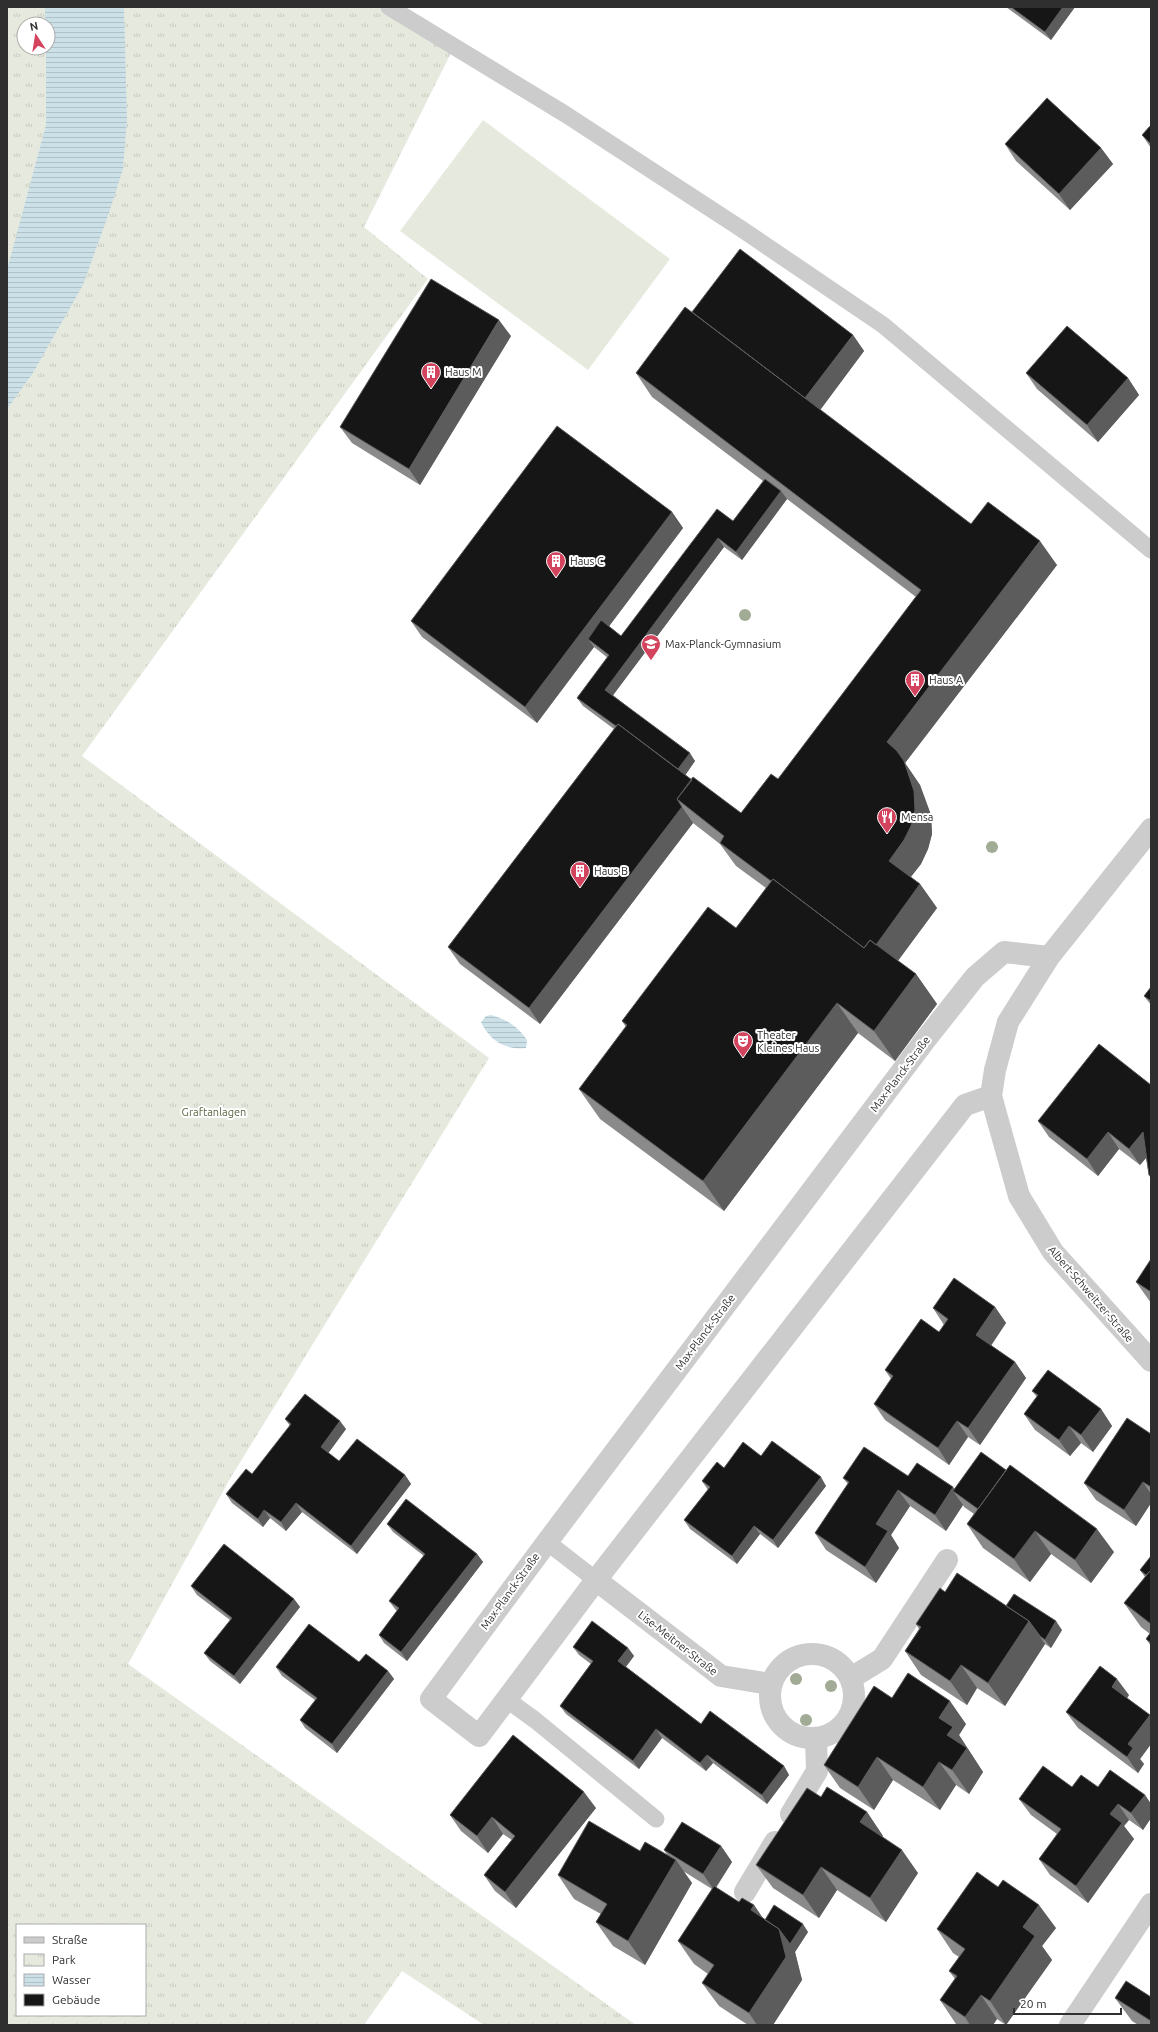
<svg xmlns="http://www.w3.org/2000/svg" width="1158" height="2032" font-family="Ubuntu,sans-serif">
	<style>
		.park { fill: url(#park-tufts); fill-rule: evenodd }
		.garden { fill: #e6eade }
		.water { fill: url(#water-rules) }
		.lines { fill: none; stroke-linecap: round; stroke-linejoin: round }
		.service { stroke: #ccc; stroke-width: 17 }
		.minor { stroke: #ccc; stroke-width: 22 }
		.tree { fill: #a2ab96 }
		.wall { fill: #8a8a8a; fill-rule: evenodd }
		.shaded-wall { fill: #5c5c5c }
		.building { fill: #161616; stroke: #5c5c5c }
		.labels { text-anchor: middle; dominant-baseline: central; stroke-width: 4; stroke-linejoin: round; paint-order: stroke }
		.poi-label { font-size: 11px; fill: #2f2f2f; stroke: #fff; text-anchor: start }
		.street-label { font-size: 11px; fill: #2f2f2f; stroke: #fff }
		.park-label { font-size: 11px; fill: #566640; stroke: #fff }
	</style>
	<defs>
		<pattern id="park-tufts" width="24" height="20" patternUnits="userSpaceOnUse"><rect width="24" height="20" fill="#e6eade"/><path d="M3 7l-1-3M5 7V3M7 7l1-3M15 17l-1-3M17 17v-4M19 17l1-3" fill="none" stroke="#c6c9bf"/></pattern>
		<pattern id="water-rules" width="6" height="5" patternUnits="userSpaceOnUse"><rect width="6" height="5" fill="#cce0e8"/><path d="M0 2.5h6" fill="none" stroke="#b0c0c7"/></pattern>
	</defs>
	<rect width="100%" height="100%" fill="#fff"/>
	<path class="park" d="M7,7H403L456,43L364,227L428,279L82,756L489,1058L231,1477L128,1664L636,2025H484L402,1971L364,2025H7ZM24,24H48V48H24ZM17,1925H145V2015H17Z"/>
	<path class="garden" d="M483,120L670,259L588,370L400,231Z"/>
	<path class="water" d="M45,7H124L127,120L123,169L109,213L83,285L33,373L7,409V270L46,125V48H48V24H45Z
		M491,1015C508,1020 517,1026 527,1040L526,1048C505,1050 490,1041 481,1022L486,1016Z"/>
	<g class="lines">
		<path class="service" d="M389,7L565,114L740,228L883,325L1151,550
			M547,1542L596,1580
			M506,1699L535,1720L656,1819"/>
		<path class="minor" d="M1151,829L1049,957L1008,1022L995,1070L991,1096L1019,1196L1053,1252L1151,1361
			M991,1096L965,1105L596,1580L479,1736L431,1699L547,1542L926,1039L975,977L1004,952L1049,957
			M596,1580L721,1676L770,1684
			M770 1696a42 42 0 1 1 84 0a42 42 0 1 1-84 0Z
			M851,1678L882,1659L947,1560
			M791,1814L817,1771L816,1739
			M745,1892L775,1842
			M1070,2025L1151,1904"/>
	</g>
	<g class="tree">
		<circle cx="745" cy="615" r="6"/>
		<circle cx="992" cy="847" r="6"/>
		<circle cx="796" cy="1679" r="6"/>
		<circle cx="831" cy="1686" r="6"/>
		<circle cx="806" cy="1720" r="6"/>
	</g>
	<path class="wall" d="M1006,7H1075L1051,40Z
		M1151,125V148L1142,135Z
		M1005,144L1101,148L1113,164L1070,210L1016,161Z
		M692,312L853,335L864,351L820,410L971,524L1057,565L905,763L920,785L931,815L932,834L928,849L921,864L911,877L920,884L937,908L898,961L916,974L937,1004L895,1061L858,1033L724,1211L600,1119L579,1089L626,1027L622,1021L736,928L766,888L736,866L720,844L693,823L540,1024L460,964L448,947L614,729L583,706L577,698L608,658L594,647L537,723L422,637L411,621L672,512L683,528L609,626L621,636L733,521L763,481L652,397L636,373ZM787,499L916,597L778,779L741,813L685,775L695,761L613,695L724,547L742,560Z
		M511,336L420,485L352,443L340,427Z
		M1026,373L1128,378L1139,395L1098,442L1037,389Z
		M1151,987V1005L1144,996Z
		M1151,1085V1179L1149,1175L1146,1158L1140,1165L1119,1149L1098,1176L1049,1137L1038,1121Z
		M1151,1259V1303L1136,1282Z
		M995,1307L1006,1323L991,1346L1015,1362L1026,1378L980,1445L968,1437L949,1465L885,1420L874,1404L891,1379L885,1370L939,1332L944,1325L933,1308Z
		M1032,1391L1101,1409L1112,1426L1093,1452L1081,1443L1070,1456L1035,1430L1024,1414L1037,1397Z
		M285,1419L346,1429L328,1453L339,1461L405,1475L411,1484L357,1554L302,1512L286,1531L270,1518L263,1527L232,1503L226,1494L252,1474L290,1426Z
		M1151,1434V1503L1136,1526L1096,1500L1084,1483Z
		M761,1456L826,1486L778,1548L760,1534L737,1564L690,1529L684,1520L708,1490L702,1481L724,1468Z
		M908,1476L953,1487L954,1489L1114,1552L1091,1583L1051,1554L1030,1582L983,1548L967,1524L974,1514L964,1507L963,1505L946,1531L910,1506L891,1535L899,1548L876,1583L826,1550L815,1533L848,1484L843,1478Z
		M387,1524L477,1554L483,1562L407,1661L384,1643L379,1635L397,1611L395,1609L389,1601L424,1556L393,1532Z
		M1151,1556V1646L1146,1639L1150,1634L1141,1627L1124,1603L1145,1577L1140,1570Z
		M191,1586L294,1599L300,1607L240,1684L210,1661L204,1653L230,1620L197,1595Z
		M945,1592L1006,1606L1062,1630L1051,1648L1045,1644L1005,1706L977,1688L967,1705L921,1675L905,1651L919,1629L916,1624Z
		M573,1647L628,1648L634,1656L626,1667L701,1724L784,1766L789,1775L767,1804L713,1763L706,1771L662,1738L639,1769L566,1714L560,1706L591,1664L579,1655Z
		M359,1662L388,1671L394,1679L337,1753L305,1728L300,1720L315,1700L282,1676L276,1667Z
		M1129,1695L1127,1698L1151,1716V1744L1140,1759L1144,1764L1138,1773L1078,1728L1066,1712Z
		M892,1698L966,1724L959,1735L983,1772L969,1794L956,1785L940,1810L893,1780L874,1810L840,1788L824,1765Z
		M1072,1787H1098L1145,1795L1151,1804V1818L1143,1830L1129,1820L1124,1826L1134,1839L1088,1903L1050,1875L1039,1859L1057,1834L1031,1815L1019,1799Z
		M821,1797L867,1812L883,1836L882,1837L918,1873L886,1922L837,1890L819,1918L773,1888L756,1865Z
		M596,1808L516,1908L495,1891L484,1875L512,1840L503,1834L488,1853L461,1831L450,1815Z
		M721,1846L732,1862L716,1888L739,1902L754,1905L763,1918L765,1920L808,1932L795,1952L802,1980L773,2025H748L719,2006L702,1983L708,1974L694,1964L678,1941L712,1889L683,1871L692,1883L645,1965L613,1946L596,1922L601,1914L574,1899L558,1875L640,1851L668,1856L664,1850Z
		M1056,1928L1042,1946L1052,1960L1006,2025L997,2019L993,2025H958L956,2024L940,2000L955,1979L949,1971L959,1957L953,1953L937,1929Z
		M1151,1997V2025H1138L1132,2021L1115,1998Z"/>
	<path class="shaded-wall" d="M1063,7H1075L1051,40L1045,32Z
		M1101,148L1113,164L1070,210L1059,194Z
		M499,320L511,336L420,485L409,469Z
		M853,335L864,351L815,417L803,401Z
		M1128,378L1139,395L1098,442L1087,425Z
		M781,491L787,499L742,560L736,552Z
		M672,512L683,528L595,645L588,639L594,647L537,723L525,707Z
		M718,538L724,547L611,698L605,690Z
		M1040,541L1057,565L905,763L920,785L931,815L932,834L928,849L921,864L905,884L889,861L887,742Z
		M690,753L695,761L682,780L676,771Z
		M682,807L693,823L540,1024L529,1008Z
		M920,884L937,908L885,978L869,954Z
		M916,974L937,1004L895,1061L874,1031Z
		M837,1003L858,1033L724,1211L703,1181Z
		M1108,1132L1119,1149L1098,1176L1087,1159Z
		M1143,1132L1151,1152L1140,1165L1129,1149Z
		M995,1307L1006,1323L987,1351L976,1335Z
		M1015,1362L1026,1378L980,1445L968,1428Z
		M1101,1409L1112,1426L1093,1452L1081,1435Z
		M340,1421L346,1429L327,1455L321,1447Z
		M957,1421L968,1437L949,1465L938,1448Z
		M1069,1426L1081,1443L1070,1456L1059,1440Z
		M405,1475L411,1484L357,1554L351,1546Z
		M821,1477L826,1486L778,1548L773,1540Z
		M1143,1482L1151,1494V1503L1136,1526L1124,1510Z
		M953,1487L959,1495L953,1491L963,1505L946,1531L935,1515Z
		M898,1490L910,1506L891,1535L899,1548L876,1583L865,1567L876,1524Z
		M296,1503L302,1512L286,1531L281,1522Z
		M264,1510L270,1518L263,1527L258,1519Z
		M754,1526L760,1534L737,1564L732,1556Z
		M1097,1529L1114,1552L1091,1583L1075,1560Z
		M1035,1531L1051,1554L1030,1582L1014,1559Z
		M477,1554L483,1562L407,1661L401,1652Z
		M294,1599L300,1607L240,1684L234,1676Z
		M1029,1621L1045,1644L1005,1706L988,1683Z
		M1056,1621L1062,1630L1051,1648L1045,1640Z
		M628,1648L634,1656L624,1669L618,1661Z
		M961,1665L977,1688L967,1705L950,1681Z
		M388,1671L394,1679L337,1753L332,1744Z
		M1117,1679L1129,1695L1124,1703L1112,1687Z
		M950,1701L966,1724L959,1735L983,1772L969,1794L952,1770L947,1735L939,1718Z
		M1150,1715L1151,1716V1744L1140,1759L1144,1764L1138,1773L1127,1757L1128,1744Z
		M656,1729L662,1738L639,1769L633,1761Z
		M707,1755L713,1763L706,1771L700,1763Z
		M877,1757L893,1780L874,1810L858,1787Z
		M939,1762L956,1785L940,1810L923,1787Z
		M784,1766L789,1775L767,1804L762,1795Z
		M584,1792L596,1808L516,1908L505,1892Z
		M1145,1795L1151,1804V1818L1143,1830L1131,1813Z
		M1118,1804L1129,1820L1124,1826L1134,1839L1088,1903L1076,1886L1110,1814Z
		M867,1812L883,1836L877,1846L860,1822Z
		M492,1817L503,1834L488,1853L477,1836Z
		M721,1846L732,1862L714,1890L703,1874Z
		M902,1850L918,1873L886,1922L870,1898Z
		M676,1860L692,1883L645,1965L628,1941Z
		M821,1867L837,1890L819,1918L803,1895Z
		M754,1905L770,1929L751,1910Z
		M1039,1905L1056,1928L1042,1946L1052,1960L1006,2025L990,2001L1023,1927Z
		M803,1924L808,1932L795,1952L802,1980L773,2025H757L749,2013L779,1929Z
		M981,1995L997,2019L993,2025H970L965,2017Z"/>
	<path class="building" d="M1011,7H1063L1045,32Z
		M1047,98L1101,148L1059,194L1005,144Z
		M1151,125V144L1142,135Z
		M740,249L853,335L805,398L692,312Z
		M431,279L499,320L409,469L340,427Z
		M685,307L971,524L988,502L1040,541L887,742L897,751L904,761L914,791L915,810L911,826L904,840L889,861L920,884L876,945L870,940L864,948L773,879L771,881L720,843L724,836L677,799L693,777L741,813L771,774L778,779L921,590L636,373Z
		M1067,326L1128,378L1087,425L1026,373Z
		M557,426L672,512L525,707L411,621Z
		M765,479L781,491L736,552L718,538L605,690L690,753L678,769L618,724L616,726L577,698L609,655L588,639L601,620L621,636L717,509L733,521Z
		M618,724L692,780L677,799L682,807L529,1008L448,947Z
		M773,879L864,948L870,940L916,974L874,1031L837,1003L703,1181L579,1089L627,1025L622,1021L708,907L736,928Z
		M1151,987V1001L1144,996Z
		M1099,1044L1151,1085V1177L1149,1175L1143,1132L1129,1149L1108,1132L1087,1159L1038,1121Z
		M1151,1259V1292L1136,1282Z
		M954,1278L995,1307L976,1335L1015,1362L968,1428L957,1421L938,1448L874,1404L893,1376L885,1370L921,1319L939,1332L948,1319L933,1308Z
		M1048,1370L1101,1409L1081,1435L1069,1426L1059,1440L1024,1414L1038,1395L1032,1391Z
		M305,1394L340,1421L321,1447L339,1461L357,1439L405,1475L351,1546L296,1503L281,1522L264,1510L258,1519L226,1494L246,1469L252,1474L291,1424L285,1419Z
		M1127,1418L1151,1434V1487L1143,1482L1124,1510L1084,1483Z
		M772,1441L821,1477L773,1540L754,1526L732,1556L684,1520L710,1487L702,1481L717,1462L724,1468L743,1442L761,1456Z
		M864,1447L908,1476L917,1463L953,1487L935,1515L898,1490L876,1524L888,1531L865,1567L815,1533L849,1482L843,1478Z
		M981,1452L1006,1470L978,1509L953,1491Z
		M1010,1465L1097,1529L1075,1560L1035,1531L1014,1559L967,1524Z
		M406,1499L477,1554L401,1652L379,1635L399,1608L389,1601L425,1554L387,1524Z
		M224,1544L294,1599L234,1676L204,1653L232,1618L191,1586Z
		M1151,1556V1571H1150L1146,1575L1140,1570Z
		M1150,1571H1151V1624L1124,1603Z
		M957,1573L1029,1621L988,1683L961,1665L950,1681L905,1651L921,1627L916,1624L940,1588L945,1592Z
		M1014,1594L1056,1621L1045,1640L1040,1636L1029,1621L1006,1606Z
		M592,1621L628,1648L618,1661L701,1724L710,1711L784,1766L762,1795L707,1755L700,1763L656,1729L633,1761L560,1706L593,1661L573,1647Z
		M309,1624L359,1662L366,1654L388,1671L332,1744L300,1720L317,1698L276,1667Z
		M1151,1632V1643L1146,1639Z
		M1100,1666L1117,1679L1112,1687L1150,1715L1128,1744L1133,1748L1127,1757L1066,1712Z
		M908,1673L950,1701L939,1718L953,1727L947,1735L967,1748L952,1770L939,1762L923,1787L877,1757L858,1787L824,1765L874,1686L892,1698Z
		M513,1735L584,1792L505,1892L484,1875L515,1836L492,1817L477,1836L450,1815Z
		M1043,1766L1072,1787L1081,1775L1098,1787L1110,1770L1145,1795L1131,1813L1118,1804L1110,1814L1122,1823L1076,1886L1039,1859L1061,1829L1019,1799Z
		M827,1787L867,1812L860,1822L902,1850L870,1898L821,1867L803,1895L756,1865L807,1788L821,1797Z
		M589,1821L640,1851L645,1842L676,1860L628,1941L596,1922L607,1904L558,1875Z
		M682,1822L721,1846L703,1874L664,1850Z
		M977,1872L998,1887L1003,1880L1039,1905L1023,1927L1035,1936L990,2001L981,1995L965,2017L940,2000L957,1976L949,1971L965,1949L937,1929Z
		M714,1886L739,1902L742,1898L754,1905L751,1910L779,1929L786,1957L749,2013L702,1983L714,1965L678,1941Z
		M774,1905L803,1924L790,1944L779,1929L765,1920Z
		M1126,1981L1151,1997V2021L1115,1998Z"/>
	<defs>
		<symbol id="building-pin" viewBox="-11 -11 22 30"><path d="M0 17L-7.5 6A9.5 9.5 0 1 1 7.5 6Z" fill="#d3435e" stroke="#fff"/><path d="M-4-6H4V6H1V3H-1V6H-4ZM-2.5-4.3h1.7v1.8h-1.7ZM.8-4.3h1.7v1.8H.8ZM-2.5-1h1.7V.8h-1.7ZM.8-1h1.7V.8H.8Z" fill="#fff"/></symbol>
		<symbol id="school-pin" viewBox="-11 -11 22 30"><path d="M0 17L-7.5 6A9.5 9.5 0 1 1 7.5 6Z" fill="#d3435e" stroke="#fff"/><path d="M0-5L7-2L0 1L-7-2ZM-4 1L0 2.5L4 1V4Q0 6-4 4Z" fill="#fff"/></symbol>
		<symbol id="restaurant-pin" viewBox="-11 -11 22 30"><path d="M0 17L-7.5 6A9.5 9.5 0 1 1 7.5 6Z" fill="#d3435e" stroke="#fff"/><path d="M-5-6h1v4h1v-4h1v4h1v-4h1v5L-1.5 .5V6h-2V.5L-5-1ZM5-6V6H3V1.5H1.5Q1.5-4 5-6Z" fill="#fff"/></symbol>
		<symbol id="theatre-pin" viewBox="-11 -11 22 30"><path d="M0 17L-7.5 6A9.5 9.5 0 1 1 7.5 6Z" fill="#d3435e" stroke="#fff"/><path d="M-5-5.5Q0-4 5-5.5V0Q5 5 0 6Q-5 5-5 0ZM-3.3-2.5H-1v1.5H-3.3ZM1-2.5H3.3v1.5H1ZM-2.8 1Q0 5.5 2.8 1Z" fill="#fff"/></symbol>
	</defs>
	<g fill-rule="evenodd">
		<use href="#building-pin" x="420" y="361" width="22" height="30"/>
		<use href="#building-pin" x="545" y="550" width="22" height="30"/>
		<use href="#school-pin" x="640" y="633" width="22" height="30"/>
		<use href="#building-pin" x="904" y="669" width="22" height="30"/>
		<use href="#restaurant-pin" x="876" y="806" width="22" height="30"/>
		<use href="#building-pin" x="569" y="860" width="22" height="30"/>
		<use href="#theatre-pin" x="732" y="1030" width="22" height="30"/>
	</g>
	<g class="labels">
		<g class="poi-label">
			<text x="445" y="372">Haus M</text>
			<text x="570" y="561">Haus C</text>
			<text x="665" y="644">Max-Planck-Gymnasium</text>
			<text x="929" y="680">Haus A</text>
			<text x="901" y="817">Mensa</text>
			<text x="594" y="871">Haus B</text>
			<text x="757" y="1035">Theater<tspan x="757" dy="13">Kleines Haus</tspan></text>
		</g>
		<g class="street-label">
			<text transform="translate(900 1074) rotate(-53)">Max-Planck-Straße</text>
			<text transform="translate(1091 1294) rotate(49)">Albert-Schweitzer-Straße</text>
			<text transform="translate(705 1332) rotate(-53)">Max-Planck-Straße</text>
			<text transform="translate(510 1591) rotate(-54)">Max-Planck-Straße</text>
			<text transform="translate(678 1643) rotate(38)">Lise-Meitner-Straße</text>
		</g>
		<g class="park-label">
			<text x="214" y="1112">Graftanlagen</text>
		</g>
	</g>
	<rect width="1158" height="2032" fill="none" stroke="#2f2f2f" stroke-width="16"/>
	<rect x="16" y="1924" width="130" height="92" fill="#ffffff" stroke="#acacac"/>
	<rect x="24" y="1937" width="20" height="6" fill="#cccccc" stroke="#acacac"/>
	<text x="52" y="1944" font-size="12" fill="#2f2f2f">Straße</text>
	<rect x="24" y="1954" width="20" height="12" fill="url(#park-tufts)" stroke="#acacac"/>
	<text x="52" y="1964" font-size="12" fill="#2f2f2f">Park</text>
	<rect x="24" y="1974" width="20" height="12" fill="url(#water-rules)" stroke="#acacac"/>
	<text x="52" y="1984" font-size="12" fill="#2f2f2f">Wasser</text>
	<rect x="24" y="1994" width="20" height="12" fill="#161616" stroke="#acacac"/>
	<text x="52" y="2004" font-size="12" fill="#2f2f2f">Gebäude</text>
	<g transform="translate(36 36) rotate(348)"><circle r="19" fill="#ffffff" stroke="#acacac"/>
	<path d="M0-3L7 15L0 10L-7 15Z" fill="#d3435e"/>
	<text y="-6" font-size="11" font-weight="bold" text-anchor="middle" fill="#2f2f2f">N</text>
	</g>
	<path d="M1014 2008v6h107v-6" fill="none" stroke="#2f2f2f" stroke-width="2"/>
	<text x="1020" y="2008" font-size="12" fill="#2f2f2f" stroke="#ffffff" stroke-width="3" paint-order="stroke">20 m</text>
</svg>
